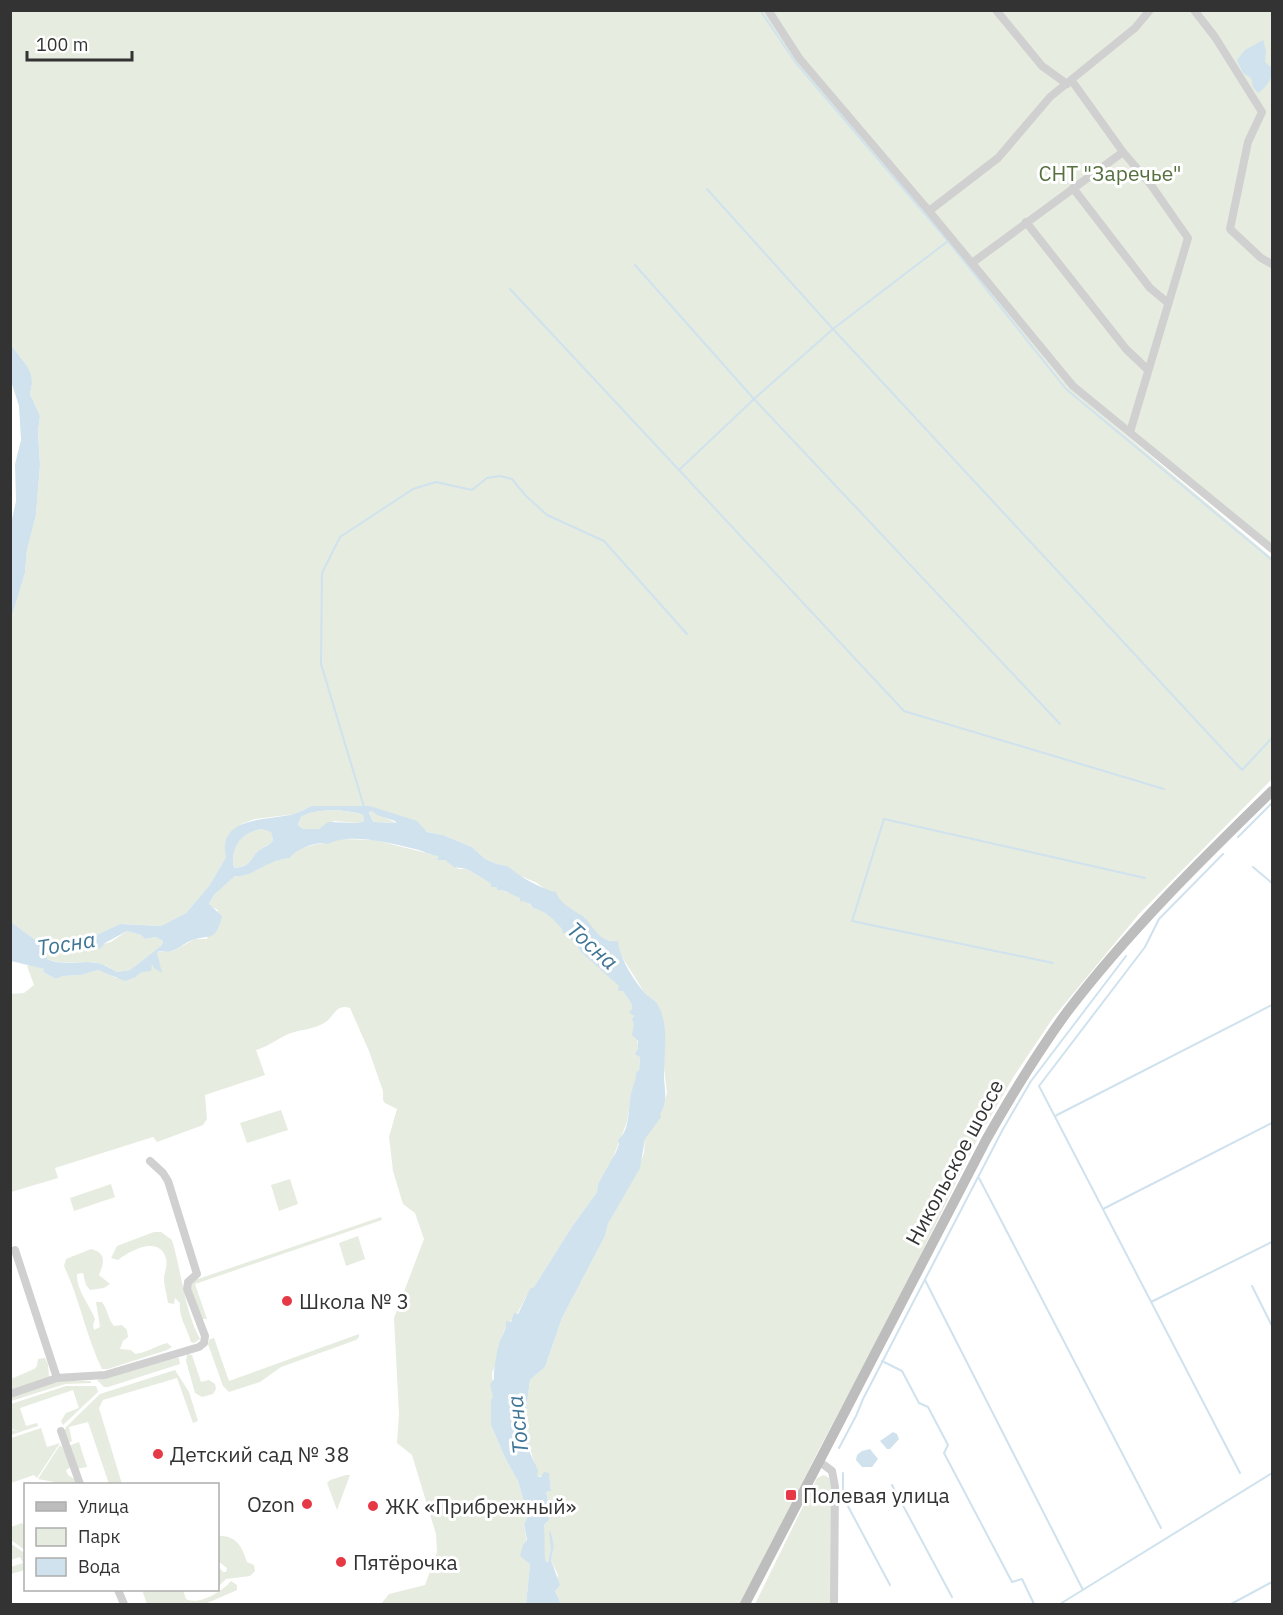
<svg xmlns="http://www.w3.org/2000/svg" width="1283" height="1615" font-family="'IBM Plex Sans',sans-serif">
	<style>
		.green { fill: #e6ecdf }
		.water { fill: #cfe2ee; fill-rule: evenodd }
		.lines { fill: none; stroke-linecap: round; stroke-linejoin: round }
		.stream { stroke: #cfe2ee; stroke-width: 2 }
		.river { stroke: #cfe2ee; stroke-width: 12 }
		.street { stroke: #d0d0d0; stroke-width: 8 }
		.secondary { stroke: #bdbdbd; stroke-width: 10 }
		.poi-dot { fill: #e63946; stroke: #fff; stroke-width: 2 }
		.labels { text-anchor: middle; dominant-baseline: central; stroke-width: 6; stroke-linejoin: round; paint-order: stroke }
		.park-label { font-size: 21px; fill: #56703f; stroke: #fff }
		.street-label { font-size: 21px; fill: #333; stroke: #fff }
		.poi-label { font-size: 21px; fill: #333; stroke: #fff; text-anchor: start }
		.water-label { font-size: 22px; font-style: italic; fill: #3f7597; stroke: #fff }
	</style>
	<rect width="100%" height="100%" fill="#fff"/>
	<path class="green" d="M11,11H765L922,207L1070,388L1272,558V779L1139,914L1053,1018L1014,1076L976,1142L895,1307L817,1453L742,1604H561L555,1591L558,1575L551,1560L554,1547L551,1537V1549L548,1562L546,1563L542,1554L537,1552C533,1538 540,1530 549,1520L548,1507L556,1502L548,1500L546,1492L551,1491L549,1476H537C538,1468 529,1450 528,1438L521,1434L520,1419L526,1411L530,1380L545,1367L562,1318L605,1236L608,1224L636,1174L644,1153L645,1139L663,1108L667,1093L656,1002L644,992L612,941L603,939L594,931L584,917L574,912L537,883L514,873L508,866L497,864L485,859L472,847L443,835L427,832L419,826L370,806H311L295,814L255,819L241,824L226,857L209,886L186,913L161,926L120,924L94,936L82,939L70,937L48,945L38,942L11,922V619L25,573L27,550L36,515L40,465L38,432L40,416L30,394L32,384L27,366L11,345Z
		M768,11H1272V549L1073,386L799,58Z
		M337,810L358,813L363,815L364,821L358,823L334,821L319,829H303L298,825L301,817C312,810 325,811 337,810Z
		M369,811H372L396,823L374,822L372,820Z
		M262,829L271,831L273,840C269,846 266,845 261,849C250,857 252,867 234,868C230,848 241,832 262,829Z
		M341,839L375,840L438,856L437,859L445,860L459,869H467L490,883L491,887H497V890C509,891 526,898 533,908L540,909L556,921L583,954L620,986L631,1003L640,1057L639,1072H636V1082L632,1090L627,1122L612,1160L598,1184L597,1192L571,1228L534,1287L527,1295L517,1314L506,1326L499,1344L497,1361L492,1373L493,1397L491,1399V1425L505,1458L518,1481L528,1516L524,1524L530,1564L526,1604H381L389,1594L425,1585L437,1552L436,1534L412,1455L397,1443L399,1414L394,1318L424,1239L415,1213L403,1204L393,1171L389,1137L397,1109L385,1103L383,1100V1091L369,1051L350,1008C337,1004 335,1014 327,1021C315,1030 299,1029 286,1035C276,1040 267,1047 256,1050L265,1075L205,1095L207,1119L203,1125L157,1142L153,1137L55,1168L58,1178L11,1192L10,994L24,993L34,985L27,966L30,965L44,969L43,972L56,979L63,976L81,975L98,970L105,972L116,978L136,977L152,963L161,972L157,952L173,951L195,939H207L218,910L210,906L209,904L214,895L235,876C249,878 259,867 271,862C277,860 284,859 290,858C299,843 325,845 341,839Z
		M127,931L141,935L145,939L156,937L163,941L162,945L130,970L117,972C113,970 109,966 104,965C86,958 65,967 47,959V955L50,949L71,946L87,948L96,946L111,942Z
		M281,1110L288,1130L247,1143L240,1123Z
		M290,1179L298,1204L279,1211L271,1185Z
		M111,1184L115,1197L74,1211L70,1198Z
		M381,1217L382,1220L195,1284L207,1319H202L189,1286L195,1280Z
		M154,1232H161L172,1240C182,1273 184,1309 200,1339L194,1343L191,1342C187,1328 178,1316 180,1303L175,1298L174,1304L168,1303C167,1295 164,1286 164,1279C164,1272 168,1266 166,1259C160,1235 131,1250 118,1260L111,1258L117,1246Z
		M358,1236L365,1259L346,1266L339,1243Z
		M91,1249C107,1253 104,1263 99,1275L110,1284L104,1288L90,1290L86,1285L83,1273L77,1274C76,1290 90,1305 95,1319L93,1325L94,1330L100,1327L96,1302H102C108,1310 108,1319 114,1326L122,1325L127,1330L128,1337L123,1341L120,1349L131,1350L135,1354C146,1353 156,1346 167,1343L172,1347L167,1350L108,1369H102C86,1336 80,1300 64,1266L66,1259Z
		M359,1334V1337L356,1340L281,1367L260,1382L229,1392L223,1386L208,1344L210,1339L214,1338L229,1381Z
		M187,1354L192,1355L201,1382L209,1380L215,1384L216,1389L213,1394L202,1397L195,1393L186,1361Z
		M45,1358L48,1364L49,1377L11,1390V1379L34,1369L37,1366L38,1359Z
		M176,1358H179L180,1364L108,1387H104L97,1380Z
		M175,1370L189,1392L198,1421L193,1423L177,1378L103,1400L99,1408L122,1484H109L88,1422L69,1427L72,1441L67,1444L64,1432L66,1427L100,1394Z
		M58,1381H91V1383L65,1384L11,1401L10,1396Z
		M66,1386H96L98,1392L63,1425L61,1421L66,1413L79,1408L73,1390L20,1408L26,1426L37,1423L38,1426L11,1435V1430L20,1431L11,1429V1404Z
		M41,1428L47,1447L60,1443L37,1478L34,1475L11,1483V1438Z
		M79,1442L87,1467L76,1469L68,1446Z
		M60,1445L64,1449L71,1467L66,1470L68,1475L76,1480V1484H56L54,1482L38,1479Z
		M346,1475H350L337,1510L327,1483L330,1480Z
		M824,1475L829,1478L831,1487V1604H755L817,1478Z
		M22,1523L24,1526L25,1525V1550L11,1540V1527Z
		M218,1536C236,1535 242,1546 247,1562L254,1565L255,1571L250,1576L226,1579L218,1587V1566L223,1572H226L227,1568L218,1561Z
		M10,1543L26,1554L25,1570L11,1574V1567L23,1563L20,1557L11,1560Z
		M231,1581L237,1585V1590L205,1604H147L142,1590H183L186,1599C199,1606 223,1591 231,1581Z"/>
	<path class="water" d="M1263,40L1266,51L1265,62L1272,68C1273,78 1267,87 1258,93L1253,87L1251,78L1243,73L1237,60L1245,50Z
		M11,345L27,366L31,375L32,384L30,394L40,416L38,432L40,465L36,515L27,550L25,573L11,619V524L16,501L15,464L21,440L19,406L11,381Z
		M311,806H370L417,821L427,832L443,835L472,847L485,859L497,864L508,866C516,875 544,890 556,892C558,900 569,908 576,912C576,913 584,916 584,917C595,928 599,943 618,941C619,957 634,981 645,993C648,996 653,999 656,1002C670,1023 664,1051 664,1074C664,1090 669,1100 660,1114L661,1117L645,1139L640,1168L608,1224L605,1236L562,1318L545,1367L530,1380L526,1411L520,1419L521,1433L528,1438L530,1453L538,1470L537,1476L541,1477L544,1472L549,1473L551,1491L546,1492L548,1500L556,1501V1505L548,1507L549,1520C540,1529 533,1538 537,1552L541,1547L546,1562H548L551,1549L549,1531L551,1533L554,1547L551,1560L560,1585L555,1591L561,1604H526L530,1564L520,1556L523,1545L527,1540L524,1524L528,1516L518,1481L505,1458L491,1425V1399L493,1397L490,1384L494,1379C493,1375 497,1349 499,1344C501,1336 507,1330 506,1321L511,1322L514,1313L518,1314L530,1289L534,1287L571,1228L597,1192L598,1184L616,1152L619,1144L618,1140C632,1128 627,1106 632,1090C634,1083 636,1080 636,1072L639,1071L640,1057L635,1054L638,1049V1041L632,1035L634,1024L632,1019L634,1016L629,1012L632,1009L631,1003L623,991H618L619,986L583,954L566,933H562L563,930C555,921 545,910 533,908L530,904L523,901L520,902V898L505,891L497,890V887H491L490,883L467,869L454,867L445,860H437L438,856C430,855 423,851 415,849C391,843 349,832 328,844C317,841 296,849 290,858C284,859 277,860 271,863C259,867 249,878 235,876L214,895L209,904L222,916C215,946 207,932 188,942C182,945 177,950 171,951C166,953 162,950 157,952L162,973L154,968L152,964L151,971L142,972L136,977L125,981L98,970L81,975L63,976L56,979L43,972L44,969L11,961V922L38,942L48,945L70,937L82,939L94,936L120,924L161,926L186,913L209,886L226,857C217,815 269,821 294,814C300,812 305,809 311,806ZM337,810L358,813L363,815L364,821L358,823L328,822L319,829H303L298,825L301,817C312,810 325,811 337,810ZM372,811L377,815L395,821L396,823L374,822L372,820L369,812ZM262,829L271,832L273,840C269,846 267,845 261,849C250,856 253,867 234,868C230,848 241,832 262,829ZM127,931L141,935L145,939L156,937L163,941L162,945L130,970L117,972C113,970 109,967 104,965C86,957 65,968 47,959V955L50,949L71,946L87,948L96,946L100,949L105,943Z
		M893,1432L897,1434L899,1439L890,1449H887L880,1441Z
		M870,1449L878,1459L872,1467H862L856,1460L857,1455L862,1451Z"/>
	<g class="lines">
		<path class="stream" d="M760,10L796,63L948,241L833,329L754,399L679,470L904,711L1164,789
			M707,189L833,329L1242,770L1272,738
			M948,241L1066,389L1272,560
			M635,265L754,399L1060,724
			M510,289L679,470
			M365,810L321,664L322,573L340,537L413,489L436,482L472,490L487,478L500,476L512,479L526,496L547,515L604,541L687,634
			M1238,837L1272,803
			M1223,854L1159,919L1145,947L1039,1086L1240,1473
			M1253,867L1272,883
			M1053,963L852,921L884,819L1145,878
			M1055,1116L1272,1005
			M979,1178L1161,1528
			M1103,1209L1272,1123
			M925,1280L1083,1590
			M1252,1286L1272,1326
			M1151,1302L1272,1242
			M882,1361L902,1371L919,1403L928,1407L948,1445L944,1453L1012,1582L1022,1579L1034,1604
			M839,1448L856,1416L863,1399L1003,1129L1031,1081L1126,956
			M843,1473V1497L890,1585
			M892,1485L952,1597
			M1060,1604L1272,1473
			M1231,1604L1272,1582"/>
		<path class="river" d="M538,1519L539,1564"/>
		<path class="street" d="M768,10L799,58L929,211L1073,386L1272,549
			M996,10L1042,66L1067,84
			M1194,10L1215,37L1262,112L1248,142L1230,229L1261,258L1272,264
			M1072,81L1123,152L1151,185L1188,238L1130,432
			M1073,188L1150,288L1168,303
			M929,211L998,158L1050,97L1135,28L1150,10
			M1026,222L1126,349L1148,370
			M972,263L1123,152
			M15,1250L57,1378
			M10,1394L57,1378L105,1375L199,1347L204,1343L205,1336L187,1289L188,1282L197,1274L168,1181L163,1173L150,1161
			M61,1431L80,1484
			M820,1462L832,1471L835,1487L834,1604
			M118,1590L124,1604"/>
		<path class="secondary" d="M745,1604L986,1140C1011,1096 1037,1053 1067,1012C1128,932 1200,861 1272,791"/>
	</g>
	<g class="poi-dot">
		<circle cx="287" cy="1301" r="6"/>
		<circle cx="158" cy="1454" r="6"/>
		<rect x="785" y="1489" width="12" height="12" rx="3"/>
		<circle cx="307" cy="1504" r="6"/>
		<circle cx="373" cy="1506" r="6"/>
		<circle cx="341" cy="1562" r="6"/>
	</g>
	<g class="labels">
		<g class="park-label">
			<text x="1110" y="173">СНТ "Заречье"</text>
		</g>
		<g class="street-label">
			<text transform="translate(954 1162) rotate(-62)">Никольское шоссе</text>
		</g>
		<g class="poi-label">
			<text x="299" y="1301">Школа № 3</text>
			<text x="170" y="1454">Детский сад № 38</text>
			<text x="803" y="1495">Полевая улица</text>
			<text x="295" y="1504" text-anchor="end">Ozon</text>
			<text x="385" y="1506">ЖК «Прибрежный»</text>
			<text x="353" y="1562">Пятёрочка</text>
		</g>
		<g class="water-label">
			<text transform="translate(66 943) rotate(-9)">Тосна</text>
			<text transform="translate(593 945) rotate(42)">Тосна</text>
			<text transform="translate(517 1425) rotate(-96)">Тосна</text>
		</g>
	</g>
	<rect width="1283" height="1615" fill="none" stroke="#333333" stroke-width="24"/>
	<rect x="24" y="1483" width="195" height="108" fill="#ffffff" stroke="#adadad" stroke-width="1.5"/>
	<rect x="36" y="1502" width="30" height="9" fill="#bdbdbd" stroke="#adadad" stroke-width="1.5"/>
	<text x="78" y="1513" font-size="18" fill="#333333">Улица</text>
	<rect x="36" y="1528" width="30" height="18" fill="#e6ecdf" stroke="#adadad" stroke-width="1.5"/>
	<text x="78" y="1543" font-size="18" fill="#333333">Парк</text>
	<rect x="36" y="1558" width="30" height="18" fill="#cfe2ee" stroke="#adadad" stroke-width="1.5"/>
	<text x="78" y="1573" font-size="18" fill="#333333">Вода</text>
	<path d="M27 51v9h105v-9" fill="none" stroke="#333333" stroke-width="3"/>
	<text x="36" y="51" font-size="18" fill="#333333" stroke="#ffffff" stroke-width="4.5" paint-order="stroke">100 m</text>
</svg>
